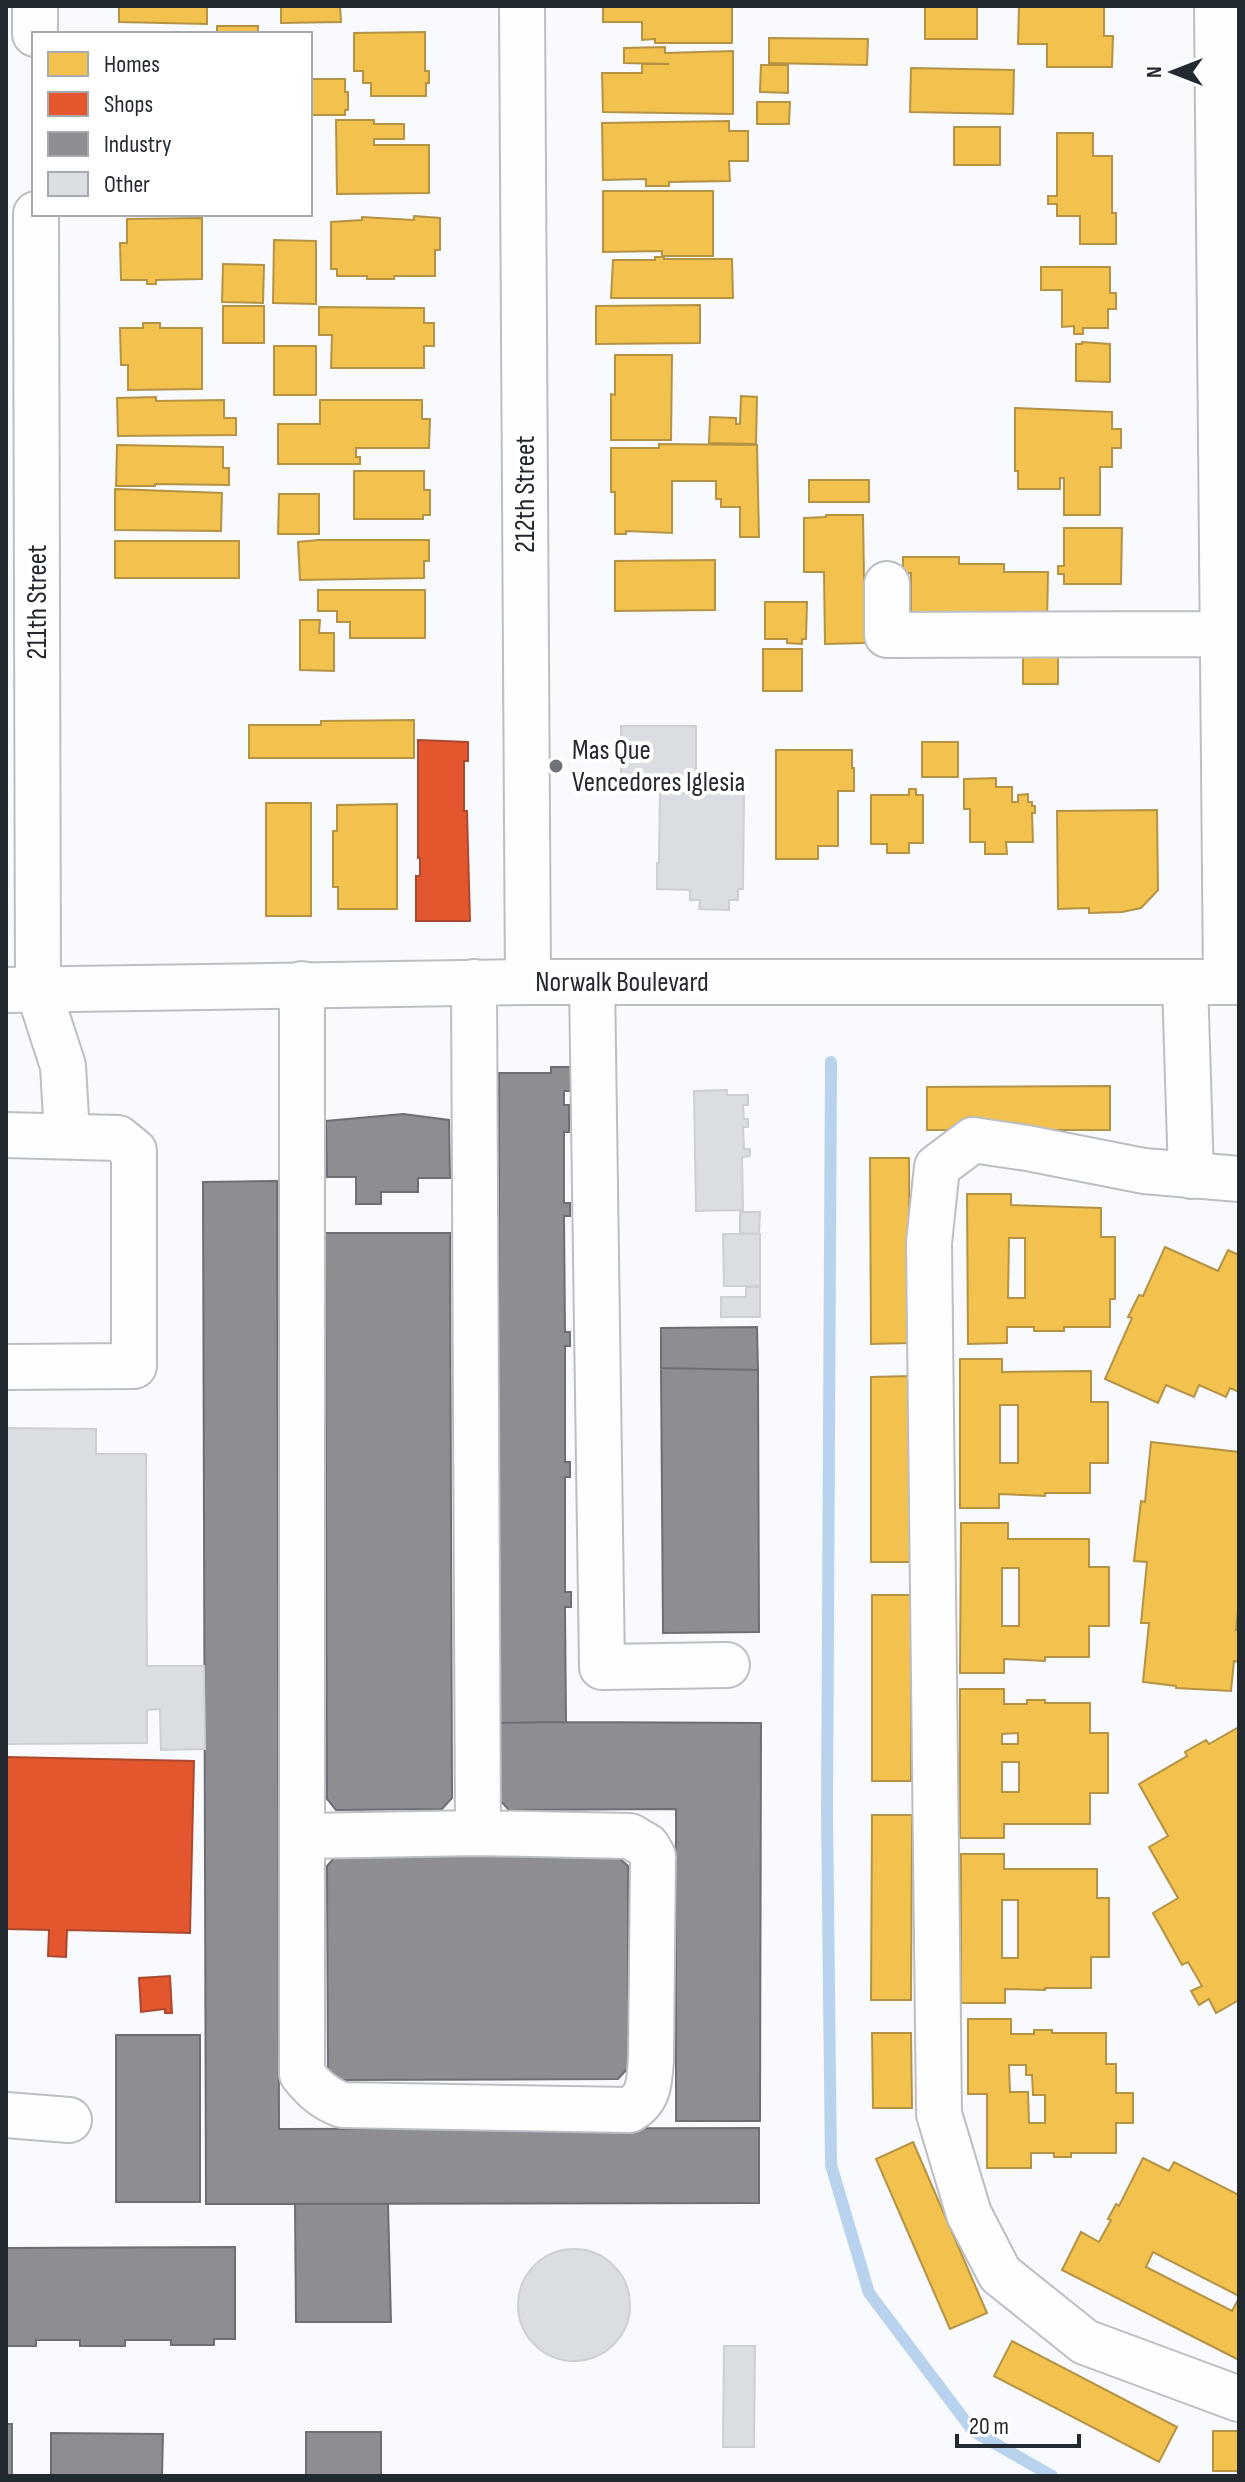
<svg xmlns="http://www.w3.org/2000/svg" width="1245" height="2482" font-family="'Sofia Sans Condensed',sans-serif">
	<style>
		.homes { fill: #f2c14e; stroke: #b49345; stroke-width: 2; fill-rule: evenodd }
		.shops { fill: #e4572e; stroke: #aa492f; stroke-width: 2 }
		.industry { fill: #8d8d92; stroke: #6d6f75; stroke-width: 2 }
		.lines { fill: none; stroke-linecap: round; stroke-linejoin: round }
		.stream { stroke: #b9d2ed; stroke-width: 12 }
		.building { fill: #dadee3; stroke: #ccd0d4; stroke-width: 2 }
		.minor-casing { stroke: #bbbfc4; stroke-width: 48 }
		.major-casing { stroke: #bbbfc4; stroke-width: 48 }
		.minor { stroke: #fefeff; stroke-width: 44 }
		.major { stroke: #fefeff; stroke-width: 44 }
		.poi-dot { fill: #6e7278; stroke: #fff; stroke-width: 3 }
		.labels { text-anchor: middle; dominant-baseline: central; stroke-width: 8; stroke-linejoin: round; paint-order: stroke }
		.street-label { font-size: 28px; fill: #232930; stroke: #fff }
		.poi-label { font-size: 28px; fill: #232930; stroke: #fff; text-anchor: start }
	</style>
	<rect width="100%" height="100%" fill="#f8fafd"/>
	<path class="homes" d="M119,6H207V24L119,22Z
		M281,6H340L341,22L281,23Z
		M603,6H732V43H655V39L642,40V22H603Z
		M925,6H977V39H925Z
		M1019,6H1104V36H1113L1112,67H1047V44H1018Z
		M217,26H258V34H217Z
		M425,32V71H429V83H426V96H371V83H363V71H354V33Z
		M769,38L868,39L867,65L769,63Z
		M665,47V53L733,51V114L603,112L602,73H642V64H669L624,63V48Z
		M761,65H788V93L760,92Z
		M911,68L1014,70L1013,114L910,112Z
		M310,79H345V92H348V110H345V115H310Z
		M757,102H790L789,124H757Z
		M336,120H374V124H404V139H374V145H429V193L337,194Z
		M729,121V131H748V161H729L730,181L669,182V186H646V179L603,180L602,123Z
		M954,127H1000V165H954Z
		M1057,133H1093V156H1112V213H1116V244H1080V216H1057V204H1048V196H1057Z
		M603,191H713V256H662V251L603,252Z
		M414,216L440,218V250H435V276H394V279H367V276H337V269H331V222L362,220V217L414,220Z
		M202,218V279L156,280V284H147V280H121L120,243H127V219Z
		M274,240L316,241V304L273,303Z
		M655,257H664V259H732L733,298H611L613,260H655Z
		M223,264L264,265L263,303L222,302Z
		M1041,267H1110V293H1116V309H1108V328H1083V334H1074V326L1062,327V290H1041Z
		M700,305V343L596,344V306Z
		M223,306H264V343H223Z
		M319,307L424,308V323H434V346H424V368H331L332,335H319Z
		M143,323H160V328H202V389L128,390V365H121L120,328H143Z
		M1082,342L1110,344V382L1076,381V344H1082Z
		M274,346H316V395H274Z
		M615,355H672L671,440H611V394L615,395Z
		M741,396L757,397L756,444L709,443L710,417L736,418V424H740Z
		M156,397V401L224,400V418H236V435L118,436L117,398Z
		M320,400H422V419H430L429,448H356V457H360V464H278V424H320Z
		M1015,408L1112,412V429H1121V448H1112V467H1100V515H1064V478H1060V489H1018V471H1015Z
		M659,444L757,445L759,537H740V507H721V499H716V481H672V533L626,531V534H615V492H611V448H659Z
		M117,445L223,447V468H229V485L155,484V486H116Z
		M354,471H424V490H430V515H423V519H354Z
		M809,480H869V502H809Z
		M115,489L222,493L221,531L115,530Z
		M279,494H319V534H278Z
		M826,515H863L865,643L825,644L824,572H804V518L826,517Z
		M1064,528H1122L1121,584H1064V574H1058V566H1064Z
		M318,540H429V561H424V578L300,580L298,542Z
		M115,541H239V578H115Z
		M903,557H959V564H1004V572H1048L1047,624H911V573H903Z
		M715,560V610L615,611V561Z
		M318,590H425V638H350V622H337V611H318Z
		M765,602H807L806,639H802V644L787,643V639H765Z
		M300,620H320L319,633H334V671L300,670Z
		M1023,646H1058V684H1023Z
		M763,649H802V691H763Z
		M414,720V758H249V725H321V721Z
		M922,742H958V777H922Z
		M776,750H852V768H854V791H838V846H818V859H776Z
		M996,778V787H1012V802H1018V795L1028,794V802H1032V806H1035V813H1032L1033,842H1006L1007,854H985V842H970V809H964V779Z
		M909,789H916V795H923V843H909V853H887V844H871V795H909Z
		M266,803H311V916H266Z
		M397,804V909H338V887H333V831H337V805Z
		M1157,810L1158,890L1141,908L1122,912L1089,913V908L1058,909L1057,811Z
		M1110,1086V1130H927V1087Z
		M870,1158H909L910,1343L871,1344Z
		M967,1194H1011V1205L1101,1208V1237H1115V1299H1110V1327H1064V1331H1034V1327H1007V1343L968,1344ZM1009,1238H1025V1298H1008Z
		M1165,1247L1218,1271L1228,1250L1239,1255V1392L1230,1388L1226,1397L1199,1385L1194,1397L1166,1385L1158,1403L1105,1379L1132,1318L1128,1317L1139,1295L1143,1296Z
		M960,1359H1002V1372L1091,1371V1402H1108V1463H1090V1493H1045V1496L999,1494V1508H960ZM1000,1405H1018V1463H1000Z
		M910,1376V1562H871V1377Z
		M1151,1442L1239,1452V1598L1236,1630H1239V1662L1234,1661L1231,1691L1176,1688V1686L1143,1682L1149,1623H1141L1147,1562L1134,1561L1141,1501L1145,1502Z
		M961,1523H1008V1539H1089V1567H1109V1626H1089V1657H1045V1661L1004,1659V1673H960ZM1002,1568H1019V1626H1002Z
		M872,1595H911V1781H872Z
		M960,1689H1004V1704H1027V1700H1045V1703H1090V1733H1108V1793H1090V1824H1004V1838H960ZM1018,1733V1744H1002V1734ZM1002,1762H1019V1792H1002Z
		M1239,1727V2000L1216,2013L1209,1999L1199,2005L1191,1991L1202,1986L1188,1962L1182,1965L1153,1913L1178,1898L1149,1847L1168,1836L1139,1784L1187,1756L1185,1752L1206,1740L1209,1744Z
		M872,1815H912L911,2000H871Z
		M961,1854H1004V1869H1097V1898H1109V1957H1091V1988H1045V1990L1005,1989V2003H961ZM1002,1900H1018V1958H1002Z
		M968,2019H1011V2034H1034V2030H1052V2033H1106V2064H1116V2093H1133V2123H1116V2153H1071V2157H1054V2153H1031V2168H987V2094H968ZM1009,2065H1026V2075H1032L1033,2095H1045V2123H1029L1028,2092H1010Z
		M872,2033H911L912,2108H873Z
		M913,2142L987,2313L950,2329L876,2159Z
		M1143,2158L1169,2171L1174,2162L1239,2195V2296L1153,2252L1146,2267L1232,2311L1239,2298V2360L1062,2270L1081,2232L1099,2242L1111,2220L1108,2219L1116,2204L1119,2206Z
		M1012,2341L1177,2427L1159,2462L994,2376Z
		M1213,2431H1239V2471H1213Z"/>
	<path class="shops" d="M418,740L468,742V761H464V811H467L470,921H416V876H420V858H418Z
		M6,1757L194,1761L190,1933L67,1930L66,1957L48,1956L49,1930L6,1929Z
		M170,1976L172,2013H165V2009L141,2012L139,1978Z"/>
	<path class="industry" d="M551,1067H570V1091H564V1105H569V1132H564V1203H570V1216H564L565,1332H570V1346H565V1462H570V1477H565V1592H571V1607H565L566,1722L499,1723V1073H551Z
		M403,1114L449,1120L450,1178H418V1192H381V1204H356V1177H327L326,1121Z
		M277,1181L279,2129L759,2128V2203L206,2204L203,1182Z
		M325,1233H450L452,1798L442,1809L336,1810L327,1799Z
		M757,1327L758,1370L661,1368V1328Z
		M661,1368L758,1370L759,1632L663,1633Z
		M566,1722L761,1723L760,2121H676V1809L509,1810L499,1799V1723Z
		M336,1856H617L628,1866V2068L618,2079L338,2080L328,2070L327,1866Z
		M116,2035H200V2202H116Z
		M295,2204H388L391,2322H296Z
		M235,2247V2339H214V2345H171V2340H125V2346H80V2340H36V2346H6V2248Z
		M6,2424H12V2476H6Z
		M306,2432H381V2476H306Z
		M51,2433L163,2434L162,2476H51Z"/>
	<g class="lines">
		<path class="stream" d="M831,1062L827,1812L831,2165L869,2293L973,2431L1052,2476"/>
	</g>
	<path class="building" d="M621,726H696V785H621Z
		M660,793H744L743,889H738V900H729V910L699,909L700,900H690V890L657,889V863H659Z
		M727,1090V1095H748V1105H743L744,1119H748V1127H743L744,1149H750V1156L742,1157L743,1210L696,1211L694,1091Z
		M740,1212H760L759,1234L740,1233Z
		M723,1234H760V1286H724Z
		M746,1287H760V1317H721V1297H746Z
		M6,1428L96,1429V1454H146L147,1666H204L205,1749L161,1750L160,1709L147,1710V1743L6,1744Z
		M518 2305a56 56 0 1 1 112 0a56 56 0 1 1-112 0Z
		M724,2346H755L754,2447H723Z"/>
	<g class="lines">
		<defs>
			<path id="minor" d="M35,6V34
				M522,6L528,982
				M1217,6L1226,982
				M36,214L38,989L63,1066L67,1135
				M887,584V635L1223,634
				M592,982L602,1667L727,1665
				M1185,982L1191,1176
				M302,984V2074C314,2089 324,2098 342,2105L630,2110C650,2098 649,2082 651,2060L653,1856L647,1846L630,1836L478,1833L474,982
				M6,1135L118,1138L134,1151V1366L6,1367
				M1239,1179L1144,1171L1027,1148L973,1140L937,1167L929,1243L939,2114L969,2214L1000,2274L1085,2342L1239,2399
				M302,1836L478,1833
				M6,2115L69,2120"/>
			<path id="major" d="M6,990L528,982H1239"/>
		</defs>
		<use href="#minor" class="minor-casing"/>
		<use href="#major" class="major-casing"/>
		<use href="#minor" class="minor"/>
		<use href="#major" class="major"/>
	</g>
	<circle class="poi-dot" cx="556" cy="766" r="8"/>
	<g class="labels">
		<g class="street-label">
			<text transform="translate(525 494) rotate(-90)">212th Street</text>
			<text transform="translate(37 602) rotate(-90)">211th Street</text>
			<text x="622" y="982">Norwalk Boulevard</text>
		</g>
		<g class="poi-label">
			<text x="572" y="750">Mas Que<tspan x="572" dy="32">Vencedores Iglesia</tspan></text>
		</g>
	</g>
	<rect width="1245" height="2482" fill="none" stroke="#232930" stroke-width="16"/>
	<rect x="32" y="32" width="280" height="184" fill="#ffffff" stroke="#a7a9ac" stroke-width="2"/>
	<rect x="48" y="52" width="40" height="24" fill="#f2c14e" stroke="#a7a9ac" stroke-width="2"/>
	<text x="104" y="72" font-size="24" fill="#232930">Homes</text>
	<rect x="48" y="92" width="40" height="24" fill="#e4572e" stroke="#a7a9ac" stroke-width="2"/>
	<text x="104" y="112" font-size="24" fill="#232930">Shops</text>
	<rect x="48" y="132" width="40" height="24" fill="#8d8d92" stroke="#a7a9ac" stroke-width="2"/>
	<text x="104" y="152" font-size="24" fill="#232930">Industry</text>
	<rect x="48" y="172" width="40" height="24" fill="#dadee3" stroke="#a7a9ac" stroke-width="2"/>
	<text x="104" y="192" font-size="24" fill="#232930">Other</text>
	<g transform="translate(1173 72) rotate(270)" stroke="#ffffff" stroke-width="6" paint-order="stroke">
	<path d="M0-6L14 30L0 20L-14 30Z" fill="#232930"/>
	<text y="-12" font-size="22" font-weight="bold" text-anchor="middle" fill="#232930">N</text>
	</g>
	<path d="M957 2434v12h122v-12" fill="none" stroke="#232930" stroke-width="4"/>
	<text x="969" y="2434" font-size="24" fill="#232930" stroke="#ffffff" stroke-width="6" paint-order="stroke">20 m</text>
</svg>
